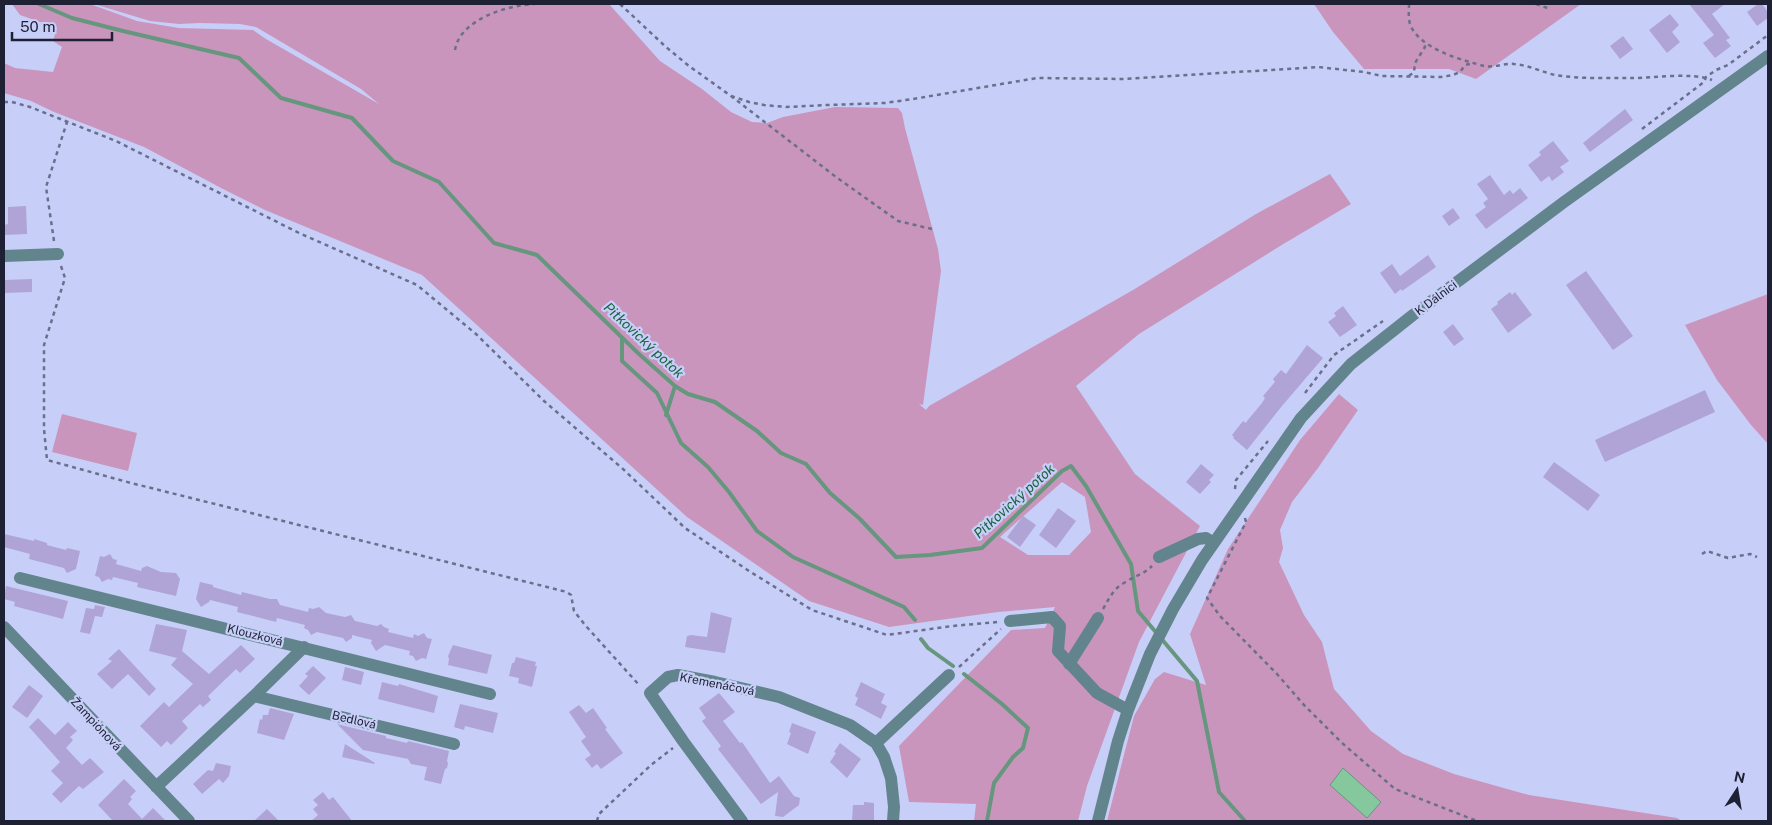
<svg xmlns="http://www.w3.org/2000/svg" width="1772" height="825" font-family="'Public Sans',sans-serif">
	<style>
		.green { fill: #ca95bc; fill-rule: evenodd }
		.water { fill: #85c89e; stroke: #66967e }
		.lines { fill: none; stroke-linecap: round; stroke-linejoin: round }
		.stream { stroke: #66967e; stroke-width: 4 }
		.building { fill: #b0a3d5 }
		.path { stroke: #6a6f8c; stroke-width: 2.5; stroke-dasharray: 4 4; stroke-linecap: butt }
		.minor { stroke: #62848d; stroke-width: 12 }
		.labels { text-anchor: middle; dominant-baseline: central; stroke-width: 4.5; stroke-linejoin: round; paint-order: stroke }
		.street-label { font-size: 12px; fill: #1e2134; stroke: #c7cff8 }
		.water-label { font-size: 14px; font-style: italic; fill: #17643e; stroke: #c7cff8 }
	</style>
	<rect width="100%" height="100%" fill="#c7cff8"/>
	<path class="green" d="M12,4H90L137,21L179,28L253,30L266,39L379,104L361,89L256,27L240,24L200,23L179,24L150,21L94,4H609L660,61L702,89L731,112L752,122L767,123L783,117L835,107L898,108L902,113L905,128L938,249L941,271L923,405L919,404L926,410L929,406L1133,290L1256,214L1330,174L1351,204L1285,243L1139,334L1076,386L1135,474L1200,526L1139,642L1087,786L1078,821H974L976,804L909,802L899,746L1011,630L1045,628L1055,607L998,612L889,627L809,601L687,517L422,275L265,210L223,189L144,147L54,112L31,101L4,93V63L15,68L53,72L62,47L53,41L57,28L20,15ZM1062,482L1085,497L1091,532L1069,555H1028L1000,537Z
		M1314,4H1581L1476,79L1449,69H1364L1333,32Z
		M1768,294V444L1751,425L1717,380L1685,325Z
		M1339,394L1358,410L1318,468L1292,502L1280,530L1283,548L1279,562L1304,615L1322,642L1334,689L1371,731L1403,754L1454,774L1529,795L1677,818L1682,821H1107L1134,716L1155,679L1164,672L1206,685L1190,634L1228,549L1300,440Z
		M62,414L137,433L128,471L52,452Z"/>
	<path class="water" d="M1343,768L1381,802L1367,818L1330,785Z"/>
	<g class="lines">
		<path class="stream" d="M39,4L72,18L123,31L239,58L281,98L352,118L393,161L439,182L494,243L537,255L639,354L675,386L688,394L715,402L757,431L781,453L806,464L830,493L859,518L896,557L930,555L982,548L1062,471L1071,466L1086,486L1131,564L1138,611L1197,681L1219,792L1245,821
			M622,338V361L657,393L681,443L708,467L729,492L757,531L793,557L904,607L915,620
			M666,415L675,386
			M921,639L928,648L953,666
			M964,674L1002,704L1028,728L1023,748L1013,757L994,783L987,821"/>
	</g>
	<path class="building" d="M1689,4H1725L1712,14L1730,38L1726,40L1731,46L1715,58L1703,43L1714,35Z
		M1758,4H1762L1768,12V18L1757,26L1747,12Z
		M1670,14L1679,25L1672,32L1680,42L1667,53L1649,30Z
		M1623,36L1633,49L1620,59L1610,46Z
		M1625,109L1633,120L1590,152L1583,143Z
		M1553,141L1569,161L1560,167L1564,172L1552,181L1549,176L1541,182L1528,165L1541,155L1539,152Z
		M1490,175L1504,195L1510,190L1513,194L1520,188L1528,198L1486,229L1475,215L1486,207L1483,203L1488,199L1477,184Z
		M26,206L27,234L4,235V225L8,224V207Z
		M1453,208L1460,218L1449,226L1442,216Z
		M1428,255L1436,267L1402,291L1401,289L1395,294L1380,273L1392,264L1400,276Z
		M1586,271L1633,336L1613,350L1566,285Z
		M32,279V292L4,293V280Z
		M1510,292L1512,295L1515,292L1532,315L1508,333L1491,309L1498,304L1497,302Z
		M1343,306L1357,325L1340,337L1328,322L1336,316L1334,313Z
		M1453,324L1464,339L1454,346L1443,332Z
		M1307,345L1323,358L1282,406L1247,450L1233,438L1234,437L1232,435L1243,421L1246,423L1247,421L1262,403L1265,398L1263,396L1275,382L1273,379L1281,370L1286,374Z
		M1705,390L1715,412L1605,462L1595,440Z
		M1554,462L1600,495L1588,511L1543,477Z
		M1201,464L1214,475L1209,480L1211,482L1200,494L1186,482Z
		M1058,508L1076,521L1056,548L1039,535Z
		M1023,516L1036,525L1020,547L1007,537Z
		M4,534L34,541V539L47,543V545L66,550L67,548L80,551L76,569L67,573L64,568L29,559L30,554L4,547Z
		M110,554L113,559L117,560L116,564L141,571L142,568L147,566L161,572L176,573L180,579L176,596L137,587L138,583L113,577L112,580L108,579L102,582L99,577L95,576L100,556L104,557Z
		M200,582L213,585V587L241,595L242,592L270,599H277L280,605L308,612L309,608L313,609L319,607L326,613L345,617L351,615L355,621L377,626L381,624L384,627L389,629L388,632L413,638L414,634L418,636L424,633L427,638L432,639L426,659L422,658L416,661L413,656L409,655L410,651L385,645L376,651L371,643L372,640L352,635V638L346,642L343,638L321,633L317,632L311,635L308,630L304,628L305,625L277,618L276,622L237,612L238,607L210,600L209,602L201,607L196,599Z
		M6,586L68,601L63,619L14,606L15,602L4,599Z
		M95,605L105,607L102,617L95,616L90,634L80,632L86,608L94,609Z
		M711,612L732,618L725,653L685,647L687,636L691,635L707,637Z
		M156,624L187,630L182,651L209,674L241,645L255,659L240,673L236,669L234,671L208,696L211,700L203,707L200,704L182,721L188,728L171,745L167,741L161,747L140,726L164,702L169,707L193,684L171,665L177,658L149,651Z
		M453,645L492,655L487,674L448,665L449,659L448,656Z
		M119,649L156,689L149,696L128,674L112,689L97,674L112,661L108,659Z
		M516,657L536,662L535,666H537L532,687L518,683L519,678L509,676L512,663H514Z
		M313,666L326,678L309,695L299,686L308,676L305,674Z
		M345,667L364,672L361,685L342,680Z
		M382,682L398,686L399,684L438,696L434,713L378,699Z
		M861,682L885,694L881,703L887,706L881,719L855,705L858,698L855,696Z
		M29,685L43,696L27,718L12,707Z
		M719,693L735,712L723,721L740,743L742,742L770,783L779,776L794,796L800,798L799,805L783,817L775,816L778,792L761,804L718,749L721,746L702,721L706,718L699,708Z
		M460,704L498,713L493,733L465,726L464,730L454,727Z
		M579,705L586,713L593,708L607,728L605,729L623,753L601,769L597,764L592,768L585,759L591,755L581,741L586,737L569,712Z
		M270,708L294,714L284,740L257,733L260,719L262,720L263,715H268Z
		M38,718L55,735L68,722L77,731L70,737L73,740L66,748L82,765L90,758L104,772L83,789L79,786L61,803L52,794L63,783L51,771L60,762L29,727Z
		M792,723L816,732L808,754L787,744L791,733L789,732Z
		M337,724L386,736V738L407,743L408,741L449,751L447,761L448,763L447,768L445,769L441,784L424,780L427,767L411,764L408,759L363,750Z
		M840,743L861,759L847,778L830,762L836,753L834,752Z
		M345,744L375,763L374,764L342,757Z
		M216,763L231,766L229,776L223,783L219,779L202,794L193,784L208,770L213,771Z
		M124,779L136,791L130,797L132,799L128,804L142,819L153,808L166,821H113L98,805Z
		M323,792L329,800L333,797L352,821H311L318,815L313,809L318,805L313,800Z
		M864,802L874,803V821H852L853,805H864Z
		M267,809L279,821H254Z"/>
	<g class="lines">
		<path class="path" d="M620,4L666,47L689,66L731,96L836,177L898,221L932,229
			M1409,4C1409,10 1408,17 1410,24C1419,49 1462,60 1484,66C1494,68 1504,63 1514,64C1528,65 1542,72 1555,75C1580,79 1607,78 1632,78C1654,78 1693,72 1712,80
			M1536,4L1550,9
			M455,50C460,19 508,5 535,4
			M1409,76L1414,72L1415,63L1423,50L1425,47L1423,40
			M731,96L749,102L764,105L786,107L828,105L885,103L913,99L1037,78L1124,79L1318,67L1364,72L1382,76L1441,77L1453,75L1460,72L1465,65L1474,63
			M4,102H12L30,107L116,141L299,233L417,285L476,334L544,401L623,469L685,528L749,571L812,610L887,635L952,626L998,622
			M1642,129L1704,82L1706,77L1716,70L1728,65L1768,35
			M54,241L46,187L67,122
			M61,266L65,278L44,345V429L47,460L131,483L567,592L571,595L574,611L585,625L640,686
			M1305,393L1334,355L1383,321
			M1235,489L1236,480L1268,441
			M1245,518L1246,522L1207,598L1220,616L1277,674L1304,705L1342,743L1395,789L1477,821
			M1702,554L1707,551L1728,558L1750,554L1757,557
			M1103,609C1109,599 1113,589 1124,583C1134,576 1143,575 1152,566
			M959,667L1001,629
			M597,821L599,814L651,765L673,748"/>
		<path class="minor" d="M4,256L58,254
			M1159,557L1198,539L1206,538L1214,543
			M20,578L490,694
			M1010,621L1052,617L1060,626L1058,651L1097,693L1128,710
			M4,627L189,821
			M1069,664L1098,618
			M254,696L454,744
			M876,743L949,675
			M156,787L254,696L304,647
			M742,821L683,741L650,693L668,677L678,675L715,682L779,697L850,725L876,743L884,757L891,778L894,807L893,821
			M1098,821L1118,741L1128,710L1150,654L1173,609L1202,560L1301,418L1351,364L1413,315L1564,202L1768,56"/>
	</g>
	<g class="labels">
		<g class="street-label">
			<text transform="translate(1436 298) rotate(-37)">K Dálnici</text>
			<text transform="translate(255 635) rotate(14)">Klouzková</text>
			<text transform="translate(717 684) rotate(11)">Křemenáčová</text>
			<text transform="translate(354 720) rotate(13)">Bedlová</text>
			<text transform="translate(96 724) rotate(47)">Žampiónová</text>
		</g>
		<g class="water-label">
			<text transform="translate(644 340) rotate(43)">Pitkovický potok</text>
			<text transform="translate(1014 501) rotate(-42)">Pitkovický potok</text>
		</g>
	</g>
	<rect width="1772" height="825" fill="none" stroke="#1e2134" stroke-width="10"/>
	<g transform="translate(1737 790) rotate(12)" stroke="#c7cff8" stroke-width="4" paint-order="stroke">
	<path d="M0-4L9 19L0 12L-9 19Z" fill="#1e2134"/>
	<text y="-8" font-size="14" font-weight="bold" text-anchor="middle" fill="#1e2134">N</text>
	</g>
	<path d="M12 32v8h100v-8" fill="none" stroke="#1e2134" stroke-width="2.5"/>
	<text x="20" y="32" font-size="15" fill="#1e2134" stroke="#c7cff8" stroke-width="4" paint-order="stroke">50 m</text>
</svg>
